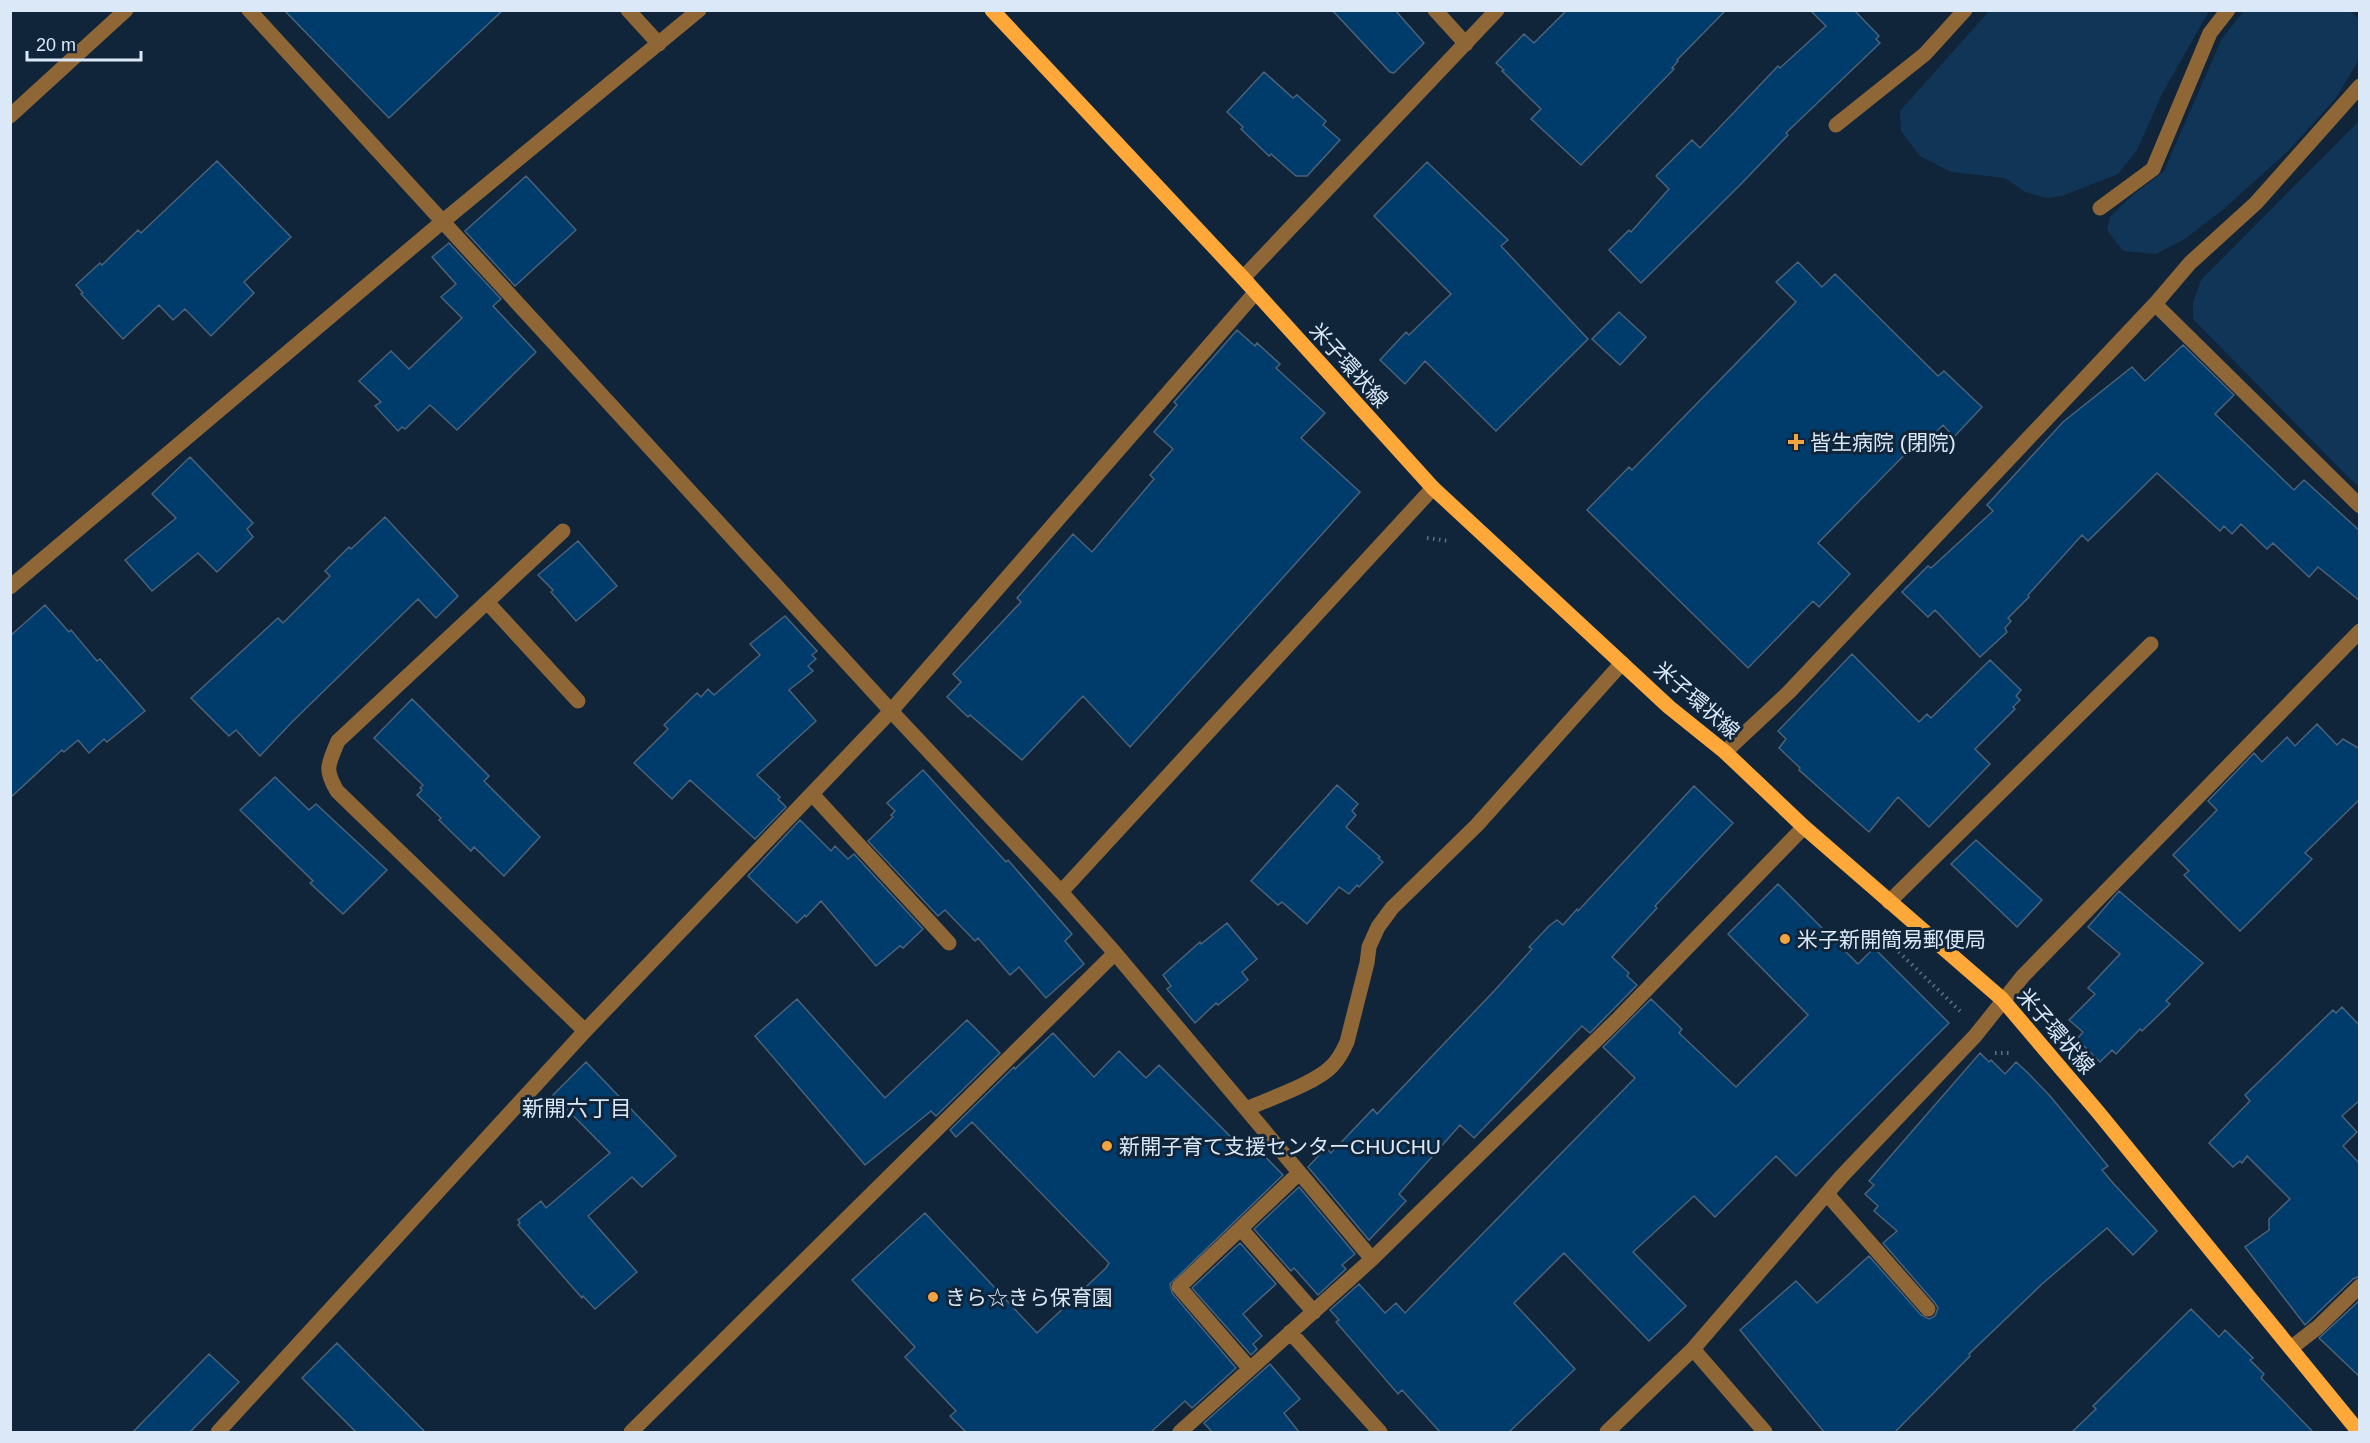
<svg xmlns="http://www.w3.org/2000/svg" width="2370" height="1443" font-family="Helvetica,'Noto Sans JP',sans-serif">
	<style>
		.green { fill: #113556 }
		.building { fill: #003c6b; stroke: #4a627a; stroke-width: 1.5 }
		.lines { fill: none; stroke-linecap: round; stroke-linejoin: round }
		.path { stroke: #5f7183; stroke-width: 4; stroke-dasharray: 1.5 4.5; stroke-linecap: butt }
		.minor { stroke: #8f6737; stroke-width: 15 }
		.major { stroke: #fda838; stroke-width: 15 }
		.poi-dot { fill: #f3a442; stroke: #10253a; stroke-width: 2 }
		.labels { text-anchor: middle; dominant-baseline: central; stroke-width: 6; stroke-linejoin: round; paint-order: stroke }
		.street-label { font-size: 21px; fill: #dbe8f7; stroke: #10253a }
		.poi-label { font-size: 21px; fill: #dbe8f7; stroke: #10253a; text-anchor: start }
		.neighbourhood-label { font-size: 22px; fill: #dbe8f7; stroke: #10253a }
	</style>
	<rect width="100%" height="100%" fill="#10253a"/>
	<path class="green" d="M1990,10H2209V11L2162,94L2137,150L2118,174L2062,196L2047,198L2025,192L2005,178L1951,172L1920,156L1901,131L1900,111Z
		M2244,11H2350L2359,19V52L2357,63L2336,98L2288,151L2225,208L2185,239L2156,254L2123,251L2107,230L2110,217L2128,199L2164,171L2222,38Z
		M2359,121V486L2349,478L2193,319V302L2201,280Z"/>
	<path class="building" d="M284,10H503L389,118Z
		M1332,10H1395L1424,43L1394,73L1390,72Z
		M1567,10H1726L1677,60L1678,61L1672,68L1674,69L1581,165L1531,119L1541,109L1502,71L1504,70L1496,63L1524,34L1534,43Z
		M1810,10H1854L1879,36L1876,39L1880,43L1786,133L1788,135L1739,186L1641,283L1609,250L1629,230L1631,232L1669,189L1656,176L1692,140L1700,148L1778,66L1780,68L1826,26Z
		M1264,72L1293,98L1297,95L1326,121L1323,125L1340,140L1307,176H1296L1271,154L1269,156L1241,129L1243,127L1227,112Z
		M217,161L291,237L244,282L254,293L211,336L185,309L173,320L159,305L123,339L81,294L83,293L76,285L100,263L102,265L138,230L141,233Z
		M1427,162L1508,240L1501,246L1588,339L1496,431L1425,361L1405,384L1380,360L1406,332L1409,335L1451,294L1374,216Z
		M526,176L576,230L515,286L465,231Z
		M449,243L501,299L493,306L536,352L457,430L430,405L405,429L402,427L398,431L375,406L381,402L359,381L391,351L409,369L462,318L441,297L456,284L432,257Z
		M1798,262L1822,287L1835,274L1938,376L1944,371L1982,407L1954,437L1943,425L1924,445L1919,440L1818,543L1850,574L1819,607L1813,601L1748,668L1587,510L1629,467L1632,470L1796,302L1776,282Z
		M1619,312L1646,337L1620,365L1592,339Z
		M1237,330L1255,346L1257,343L1280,364L1276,368L1325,413L1301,438L1360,492L1130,747L1083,696L1022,760L970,715L968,717L947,697L961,682L953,674L1021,602L1017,598L1073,534L1092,552L1154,479L1150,475L1173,449L1154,432L1177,405L1174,402Z
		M2183,345L2234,395L2215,414L2294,490L2304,480L2360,531V601L2318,567L2309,577L2273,543L2267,549L2241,524L2232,534L2224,526L2220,531L2157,473L2088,541L2082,535L2028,595L2029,597L2008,618L2011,621L2005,628L2007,632L1980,657L1935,610L1928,617L1902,592L1928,566L1931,568L1993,511L1987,505L2063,422L2132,367L2145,381Z
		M190,457L253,523L247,529L253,537L217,572L198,553L152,591L125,560L176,518L152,494Z
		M385,517L458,596L436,618L418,599L292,722L260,756L236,730L229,736L191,698L278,618L283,623L330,576L325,571L349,547L351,549Z
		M578,541L617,586L576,621L551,592L553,590L538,575Z
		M45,605L69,632L71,630L97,661L100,659L145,711L107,742L104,739L89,753L78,740L64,752L62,750L10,798V636Z
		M785,616L817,651L812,655L816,659L808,666L813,671L789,690L816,721L757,775L780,797L778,799L786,807L755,839L690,780L672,799L634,763L668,729L664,725L697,693L701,697L708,689L714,695L760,655L750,644Z
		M1852,654L1919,722L1927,714L1931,718L1990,660L2021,690L2016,696L2020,700L2013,707L2015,709L1975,749L1990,764L1929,827L1898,797L1869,832L1799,770L1800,768L1779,748L1786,739L1778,731Z
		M412,699L489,776L484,781L540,837L504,876L474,847L471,851L439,820L441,818L417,795L422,790L420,788L423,785L374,738Z
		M2317,724L2337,745L2343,739L2360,749V799L2305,853L2312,859L2240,931L2184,875L2189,871L2173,855L2217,810L2208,801L2254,753L2262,762L2287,737L2295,746Z
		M923,770L1006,862L1008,860L1072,934L1065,941L1084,964L1046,998L1019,967L1010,975L978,938L975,941L945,910L938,916L868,841L893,817L891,815L895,811L887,803Z
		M275,777L309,810L316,804L387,870L343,914L310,883L313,881L240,810Z
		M1337,785L1358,804L1352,811L1356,815L1346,827L1380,857L1378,858L1383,862L1359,887L1357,885L1349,894L1339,887L1307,924L1282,902L1278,905L1251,881Z
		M1694,786L1733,823L1655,906L1657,908L1612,957L1629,973L1627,976L1637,985L1590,1033L1582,1026L1474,1138L1460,1125L1399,1194L1406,1201L1369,1240L1308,1167L1326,1148L1331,1153L1373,1109L1377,1114L1495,990L1532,949L1529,947L1549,926L1557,920L1563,925L1577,909L1578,911Z
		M800,820L831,851L835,846L848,859L854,854L923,929L903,948L900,946L876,966L821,901L806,917L805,915L797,923L748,876Z
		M1976,840L2042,900L2017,927L1951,864Z
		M1778,884L1858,964L1874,948L1949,1023L1796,1176L1776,1156L1715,1217L1694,1196L1633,1252L1686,1306L1649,1341L1564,1253L1514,1303L1575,1369L1509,1432H1440L1402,1390L1398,1394L1336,1322L1339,1320L1330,1310L1359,1284L1385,1313L1396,1303L1405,1313L1635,1078L1603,1047L1651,999L1682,1029L1679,1033L1736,1087L1808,1015L1728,934Z
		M2119,891L2203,963L2166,1001L2170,1004L2142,1031L2140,1029L2116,1054L2112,1050L2100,1062L2077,1039L2083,1032L2069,1020L2095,994L2088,988L2120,954L2088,927Z
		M1227,923L1257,959L1242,972L1248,980L1218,1005L1216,1003L1195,1023L1167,989L1171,986L1163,975L1200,942L1201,944Z
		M797,999L885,1098L967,1020L1000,1053L936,1116L931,1111L865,1165L755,1036Z
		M2342,1007L2360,1026V1100L2342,1116L2357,1132L2343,1146L2360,1164V1276L2353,1279L2305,1325L2245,1247L2269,1230V1219L2290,1199L2247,1156L2242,1163L2240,1161L2233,1167L2209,1143L2250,1101L2245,1095L2333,1010L2336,1013Z
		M1053,1033L1094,1077L1119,1051L1146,1078L1159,1065L1245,1151L1253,1144L1283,1175L1170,1284L1172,1293L1236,1368L1192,1408L1185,1401L1151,1432H966L950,1416L956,1411L905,1357L915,1347L852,1280L925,1213L1037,1333L1106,1268L1109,1263L972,1122L956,1137L950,1130L1014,1067L1015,1069Z
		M1980,1053L1989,1062L1991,1060L2005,1074L2016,1062L2027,1072L2050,1096L2108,1166L2102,1170L2113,1183L2157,1231L2133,1255L2107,1228L2042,1284L1969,1354L1970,1356L1895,1432H1824L1740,1330L1796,1281L1817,1303L1869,1256L1921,1315L1929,1319L1935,1316L1938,1308L1935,1303L1883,1243L1897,1231L1874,1211L1878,1206L1865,1194L1874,1185L1869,1181Z
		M586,1062L676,1156L642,1187L632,1177L588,1216L637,1272L595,1309L583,1296L582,1298L518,1225L520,1223L518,1220L541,1201L546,1208L610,1153L553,1095Z
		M1299,1187L1355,1254L1342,1265L1346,1269L1318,1295L1294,1268L1291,1271L1254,1229Z
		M1240,1243L1276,1284L1243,1314L1262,1336L1253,1344L1257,1349L1251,1355L1192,1288Z
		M2360,1300V1377L2319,1338Z
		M2191,1309L2219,1337L2225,1330L2253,1358L2250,1360L2264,1374L2261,1378L2313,1432H2072L2096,1409L2093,1406Z
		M337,1343L425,1432H356L302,1378Z
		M209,1354L239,1382L190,1432H133Z
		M1270,1364L1300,1399L1284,1413L1299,1432H1212L1204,1423Z"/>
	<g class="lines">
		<path class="path" d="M1427,538L1449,541
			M1877,931L1960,1011
			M1995,1053H2012"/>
		<path class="minor" d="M249,10L891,711L1061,892L1115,953L1372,1259
			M628,10L659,44
			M1435,10L1466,44
			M10,116L126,10
			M1836,125L1925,54L1965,10
			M2100,208L2153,169L2210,33L2228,10
			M1243,278L1497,10
			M2155,304L2360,506
			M563,531L338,741C328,765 324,769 337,791L585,1031
			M10,587L442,222L699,10
			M487,602L578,701
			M1725,752L1789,692L2155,304L2190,263L2256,203L2360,86
			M812,794L949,943
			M1061,892L1433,488
			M1889,902L2151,644
			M1246,1109C1269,1099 1316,1083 1332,1066C1339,1059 1343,1051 1347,1042L1367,963L1369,947L1378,927L1392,908L1477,825L1622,663
			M1827,1194L1928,1309
			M1241,1229L1314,1312
			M1290,1332L1380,1432
			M2291,1348L2318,1327L2360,1286
			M1693,1349L1765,1432
			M1250,1369L1179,1287L1299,1173
			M218,1432L585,1031L891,711L1255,293
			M631,1432L1115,953
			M1180,1432L1372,1259L1619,1018L1804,827
			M1607,1432L1693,1349L1841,1177L1975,1036L2023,976L2360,631"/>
		<path class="major" d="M992,10L1243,278L1433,488L1669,707L1725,752L1804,827L2002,999L2098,1112L2359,1432"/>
	</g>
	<g class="poi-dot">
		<path d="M1793 433h6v6h6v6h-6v6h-6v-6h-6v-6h6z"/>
		<circle cx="1785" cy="939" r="6"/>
		<circle cx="1107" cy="1146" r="6"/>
		<circle cx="933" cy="1297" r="6"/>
	</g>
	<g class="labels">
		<g class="street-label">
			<text transform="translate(1349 365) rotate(48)">米子環状線</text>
			<text transform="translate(1697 700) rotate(41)">米子環状線</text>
			<text transform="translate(2056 1031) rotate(49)">米子環状線</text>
		</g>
		<g class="poi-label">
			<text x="1810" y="442">皆生病院 (閉院)</text>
			<text x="1797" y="939">米子新開簡易郵便局</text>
			<text x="1119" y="1146">新開子育て支援センターCHUCHU</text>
			<text x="945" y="1297">きら☆きら保育園</text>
		</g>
		<g class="neighbourhood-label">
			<text x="577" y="1108">新開六丁目</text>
		</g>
	</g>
	<rect width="2370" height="1443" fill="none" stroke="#dbe8f7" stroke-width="24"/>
	<path d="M27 51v9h114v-9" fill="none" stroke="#dbe8f7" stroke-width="3"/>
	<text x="36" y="51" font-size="18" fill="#dbe8f7" stroke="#10253a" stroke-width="4.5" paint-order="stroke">20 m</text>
</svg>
